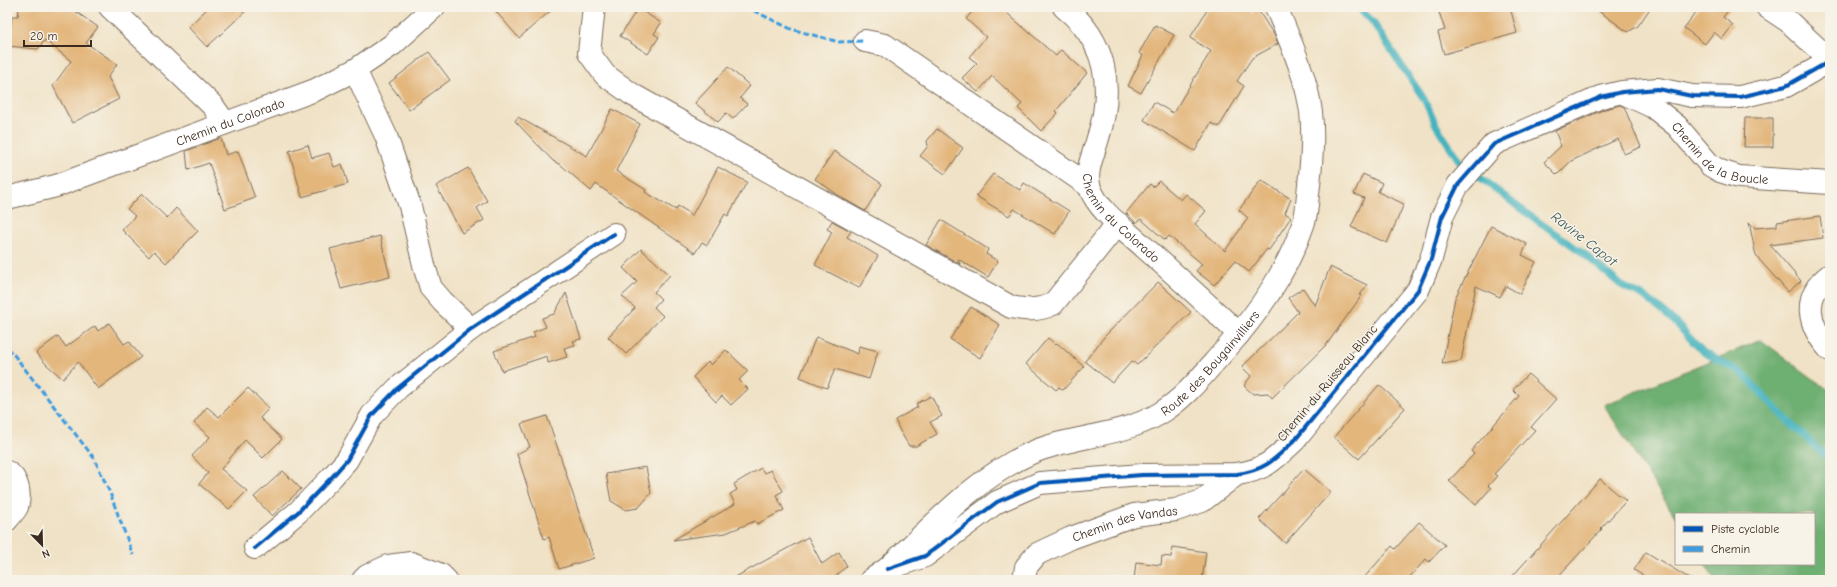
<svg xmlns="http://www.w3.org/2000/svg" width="1837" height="587" font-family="'Comic Neue',sans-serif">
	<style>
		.forest { fill: #6eaf72; stroke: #546c48 }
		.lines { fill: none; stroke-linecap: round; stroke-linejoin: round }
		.stream { stroke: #44b3be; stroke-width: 7 }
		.building { fill: #e3b67b }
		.minor-casing { stroke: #7a6a59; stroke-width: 24 }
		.major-casing { stroke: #7a6a59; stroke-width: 24 }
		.minor { stroke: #fff; stroke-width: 22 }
		.major { stroke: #fff; stroke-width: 22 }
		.quiet { stroke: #3f9ce0; stroke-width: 3; stroke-dasharray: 6 3; stroke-linecap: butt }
		.cycleway-casing { stroke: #f7f3e8; stroke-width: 6 }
		.cycleway { stroke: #0057b8; stroke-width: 4 }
		.labels { text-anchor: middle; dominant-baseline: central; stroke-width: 3; stroke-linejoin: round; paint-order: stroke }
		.street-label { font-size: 13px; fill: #3b2a1e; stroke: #f7f3e8 }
		.water-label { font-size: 14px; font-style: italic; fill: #3e5a56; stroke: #f7f3e8 }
	</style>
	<rect width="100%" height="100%" fill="#f7f3e8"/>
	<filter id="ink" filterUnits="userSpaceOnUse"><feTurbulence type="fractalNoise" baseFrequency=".025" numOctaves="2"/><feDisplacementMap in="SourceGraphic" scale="8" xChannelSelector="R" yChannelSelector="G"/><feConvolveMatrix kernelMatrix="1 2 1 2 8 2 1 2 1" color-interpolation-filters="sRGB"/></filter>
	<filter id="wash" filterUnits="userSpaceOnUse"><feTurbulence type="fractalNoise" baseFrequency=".012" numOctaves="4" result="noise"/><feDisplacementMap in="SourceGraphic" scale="16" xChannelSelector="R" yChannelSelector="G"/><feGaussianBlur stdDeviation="0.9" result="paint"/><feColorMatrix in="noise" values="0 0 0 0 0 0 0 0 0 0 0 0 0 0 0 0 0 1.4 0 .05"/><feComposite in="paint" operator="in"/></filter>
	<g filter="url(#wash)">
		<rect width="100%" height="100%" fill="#f0e2c6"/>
		<path class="forest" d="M1761,340L1830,391V580H1715L1705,564H1814V514H1676V518L1604,405Z"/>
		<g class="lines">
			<path class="stream" d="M1358,7L1372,21L1424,99L1436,125L1460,162L1525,212L1583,253L1621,285L1648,299L1674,321L1703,352L1742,373L1790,423L1830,460"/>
		</g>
		<g id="blocks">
			<path class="building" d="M19,7H69L98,27L86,43L117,64L108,77L119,99L72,123L53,86L71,61L45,40L38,49L7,46V29L10,30L12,16H18Z
				M209,7H250L207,47L188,27Z
				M492,7H555L519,38Z
				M976,7H1000L1056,56L1061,50L1087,73L1056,111L1058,113L1041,131L1018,108L1022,104L992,76L978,92L962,78L977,63L969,57L986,37L966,19Z
				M1209,7H1248L1253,13L1258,10L1274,35L1278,44L1252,58L1237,81L1244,86L1219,127L1211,123L1195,151L1144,120L1154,102L1173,113L1211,51L1190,38Z
				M1457,7H1510L1517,33L1444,54L1438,32L1445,30L1439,12Z
				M1593,7H1651L1638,26L1628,32Z
				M1700,7H1731L1723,17L1733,25L1722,39L1714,32L1705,44L1684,28Z
				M638,8L661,23L654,34L659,37L648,54L620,36Z
				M1155,25L1174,35L1141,93L1128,86L1143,55L1139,53Z
				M429,52L450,80L409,110L389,83Z
				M728,67L750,86L740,98L747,104L733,119L726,113L718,122L695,103Z
				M1620,105L1624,107L1641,147L1624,154L1618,139L1571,161L1557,175L1544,162L1561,146L1555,131L1605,109Z
				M612,109L640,124L616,171L646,190L645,192L676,210L678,206L688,212L691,217L718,167L747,182L728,216L725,214L707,245L702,242L695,253L596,184L591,191L561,165L553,161L515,121L518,117L587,156Z
				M1745,118H1773V147H1744Z
				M937,129L963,148L945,174L920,156L928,146L927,141Z
				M221,138L226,155L238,151L255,198L225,209L209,163L188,170L186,151Z
				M308,145L312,158L329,153L334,167L342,164L348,184L302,197L289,151Z
				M834,151L882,184L865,211L844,199L815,179Z
				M468,168L487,201L477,208L484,220L462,233L436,186Z
				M993,174L1020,190L1024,183L1069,211L1055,234L1014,209L1009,216L976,196Z
				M1363,174L1382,183L1378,192L1404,204L1387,243L1351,227L1364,198L1354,194Z
				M1261,180L1291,199L1285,213L1291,217L1269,250L1267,249L1249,272L1235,261L1214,285L1196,271L1202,264L1169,236L1165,240L1141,219L1136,223L1126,213L1150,184L1153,187L1159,181L1181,200L1186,194L1206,211L1195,224L1225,251L1248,218L1239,210Z
				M142,194L167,218L176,208L198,231L166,263L154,251L149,257L122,230L135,216L127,209Z
				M1820,216L1823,238L1770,245L1801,281L1788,292L1756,256L1749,222L1755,228L1777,226V222Z
				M941,220L988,249L986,254L998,261L988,277L958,259L960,264L926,245Z
				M832,221L851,231L847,237L878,256L859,288L815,265L832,232L827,229Z
				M1491,226L1527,244L1522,255L1536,262L1520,294L1506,286L1500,297L1476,286L1461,361L1442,364L1455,298Z
				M380,236L390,277L341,289L330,249Z
				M641,249L670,275L654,292L661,299L654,307L663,316L626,354L608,337L635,308L622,296L637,282L623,268Z
				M1330,267L1367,285L1360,295H1362L1327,344L1272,398L1268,393L1253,394L1244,386L1251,376L1242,367L1298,312L1288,298L1303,288L1315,306Z
				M1158,282L1191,312L1137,365L1132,361L1112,383L1085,361L1105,336Z
				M566,293L581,339L573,341L575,345L564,348L567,357L548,363L547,356L502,371L494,351L535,337L533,332L546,327L542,318L554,314Z
				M971,307L1000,325L980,358L950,339Z
				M109,323L124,344L129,341L141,357L98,389L78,362L63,379L47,365L36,353L58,336L66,347L95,326L98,331Z
				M816,337L858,354L859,346L878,351L869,379L835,369L827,388L800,377Z
				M1048,338L1056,345L1057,343L1084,367L1063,390L1059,387L1056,390L1026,364Z
				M726,350L748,371L739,380L748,389L731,405L722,396L716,402L693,377L708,362L711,365Z
				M1528,374L1556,399L1531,427L1535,430L1494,474L1497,476L1488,486L1491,488L1476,505L1449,481L1474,454L1471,451L1519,396L1513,390Z
				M1379,385L1405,408L1359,459L1334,437Z
				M248,388L269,408L260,418L282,439L263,458L245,440L221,469L247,491L229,509L199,484L208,473L192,456L210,437L194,423L207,407L219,417Z
				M931,396L942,416L930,422L937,434L916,446H909L900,431L895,420L918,407L916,404Z
				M547,416L594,558L559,569L549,537L544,539L517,454L530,447L521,424Z
				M646,467L651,493L641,505L638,508L626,510L611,501L606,474Z
				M761,468L764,473L771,470L783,491L776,495L784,510L757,524L755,521L726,533L673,540L735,504L730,494L737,490L734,484Z
				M1304,469L1331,492L1285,543L1259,519Z
				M283,471L301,489L272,516L254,497Z
				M1600,479L1626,501L1601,528L1602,529L1555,580H1509Z
				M1419,522L1445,545L1429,562L1426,559L1407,580H1362L1392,546L1395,549Z
				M808,537L822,564L839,552L847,566L832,580H730Z
				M1172,547L1206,552L1202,580H1134L1136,562L1161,565L1162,556L1171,557Z
				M1646,552L1692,580H1650L1634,570Z"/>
		</g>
	</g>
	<g filter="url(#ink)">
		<use href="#blocks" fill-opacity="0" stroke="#7a6a59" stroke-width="1"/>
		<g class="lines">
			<defs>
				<g id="minor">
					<path d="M110,7L213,106L225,123"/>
					<path d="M594,7L589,53L605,75L633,95L1011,307C1026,310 1038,311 1053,304L1118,223"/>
					<path id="s1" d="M1064,7C1107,41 1114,88 1098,138C1094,153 1084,173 1090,188C1098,211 1127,231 1145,248C1177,276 1208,305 1239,334"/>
					<path d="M1767,7L1788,21L1830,60"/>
					<path d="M865,41L885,45L1089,186"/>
					<path d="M355,70L386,136L410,206L425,269L431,288L443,302L471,329"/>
					<path id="s2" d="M1623,93L1653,107L1677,126L1710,165L1720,171L1739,177L1830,183"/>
					<path id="s3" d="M7,198L56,186L315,90L355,70L392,45L434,7"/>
					<path d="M1830,275C1801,296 1808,326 1830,350"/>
					<path d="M7,472C18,478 21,495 17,507C15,511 10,516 7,520"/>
					<path d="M255,548L298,512L332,477L347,460L372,415L398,388L471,329L614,234"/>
					<path d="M887,569L925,556L997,502L1040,483L1142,475L1237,474C1266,470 1275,459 1295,440L1418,290L1431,259L1442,217L1458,185L1494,144L1601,97L1622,92L1658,89L1692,96L1740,97L1786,86L1830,61"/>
					<path d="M363,580L367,576L388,566L411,563L441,575L446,580"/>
					<path id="s4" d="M1024,580L1026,567L1037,554L1071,538L1134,515L1176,510L1202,501L1237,474"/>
				</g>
				<g id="major">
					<path id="s5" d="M871,580L887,569C931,528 975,478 1031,453C1072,435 1120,437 1159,414C1186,398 1205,372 1226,349C1259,312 1289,268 1304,222C1307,213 1307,203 1308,194C1311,167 1314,139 1311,112C1306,75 1290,41 1276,7"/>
				</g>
			</defs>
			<use href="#minor" class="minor-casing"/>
			<use href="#major" class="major-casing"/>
			<use href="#minor" class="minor"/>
			<use href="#major" class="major"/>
			<path class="quiet" d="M746,7L791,29L839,42L865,41
				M7,348L14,355L94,458L110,493L133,555"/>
			<defs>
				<path id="cycleway" d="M255,548L298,512L332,477L347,460L372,415L398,388L471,329L614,234
					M887,569L925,556L997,502L1040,483L1142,475L1237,474C1266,470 1275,459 1295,440L1418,290L1431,259L1442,217L1458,185L1494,144L1601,97L1622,92L1658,89L1692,96L1740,97L1786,86L1830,61"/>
			</defs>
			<use href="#cycleway" class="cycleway-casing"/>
			<use href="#cycleway" class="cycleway"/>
		</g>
	</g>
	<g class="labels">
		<g class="street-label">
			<text stroke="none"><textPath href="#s3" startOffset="236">Chemin du Colorado</textPath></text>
			<text stroke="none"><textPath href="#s2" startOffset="118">Chemin de la Boucle</textPath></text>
			<text stroke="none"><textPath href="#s1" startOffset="239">Chemin du Colorado</textPath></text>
			<text stroke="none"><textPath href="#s5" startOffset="412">Route des Bougainvilliers</textPath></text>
			<text transform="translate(1327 383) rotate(-50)">Chemin du Ruisseau Blanc</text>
			<text stroke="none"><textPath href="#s4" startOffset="124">Chemin des Vandas</textPath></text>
		</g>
		<g class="water-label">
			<text transform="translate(1584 239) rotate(38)">Ravine Capot</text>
		</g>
	</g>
	<rect width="1837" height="587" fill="none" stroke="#f7f3e8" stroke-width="24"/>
	<rect x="1675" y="513" width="140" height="52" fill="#f7f3e8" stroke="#aca397"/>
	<rect x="1683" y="526" width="20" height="6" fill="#0057b8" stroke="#aca397"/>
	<text x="1711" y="533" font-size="12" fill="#3b2a1e">Piste cyclable</text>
	<rect x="1683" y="546" width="20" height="6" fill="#3f9ce0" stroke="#aca397"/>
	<text x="1711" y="553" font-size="12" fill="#3b2a1e">Chemin</text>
	<g transform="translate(42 545) rotate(157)" stroke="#f7f3e8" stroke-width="3" paint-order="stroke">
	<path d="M0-3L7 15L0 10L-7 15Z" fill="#3b2a1e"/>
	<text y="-6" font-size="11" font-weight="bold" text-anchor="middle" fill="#3b2a1e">N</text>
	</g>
	<path d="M24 40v6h67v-6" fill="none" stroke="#3b2a1e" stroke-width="2"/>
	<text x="30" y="40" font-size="12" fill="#3b2a1e" stroke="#f7f3e8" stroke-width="3" paint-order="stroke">20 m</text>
</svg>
